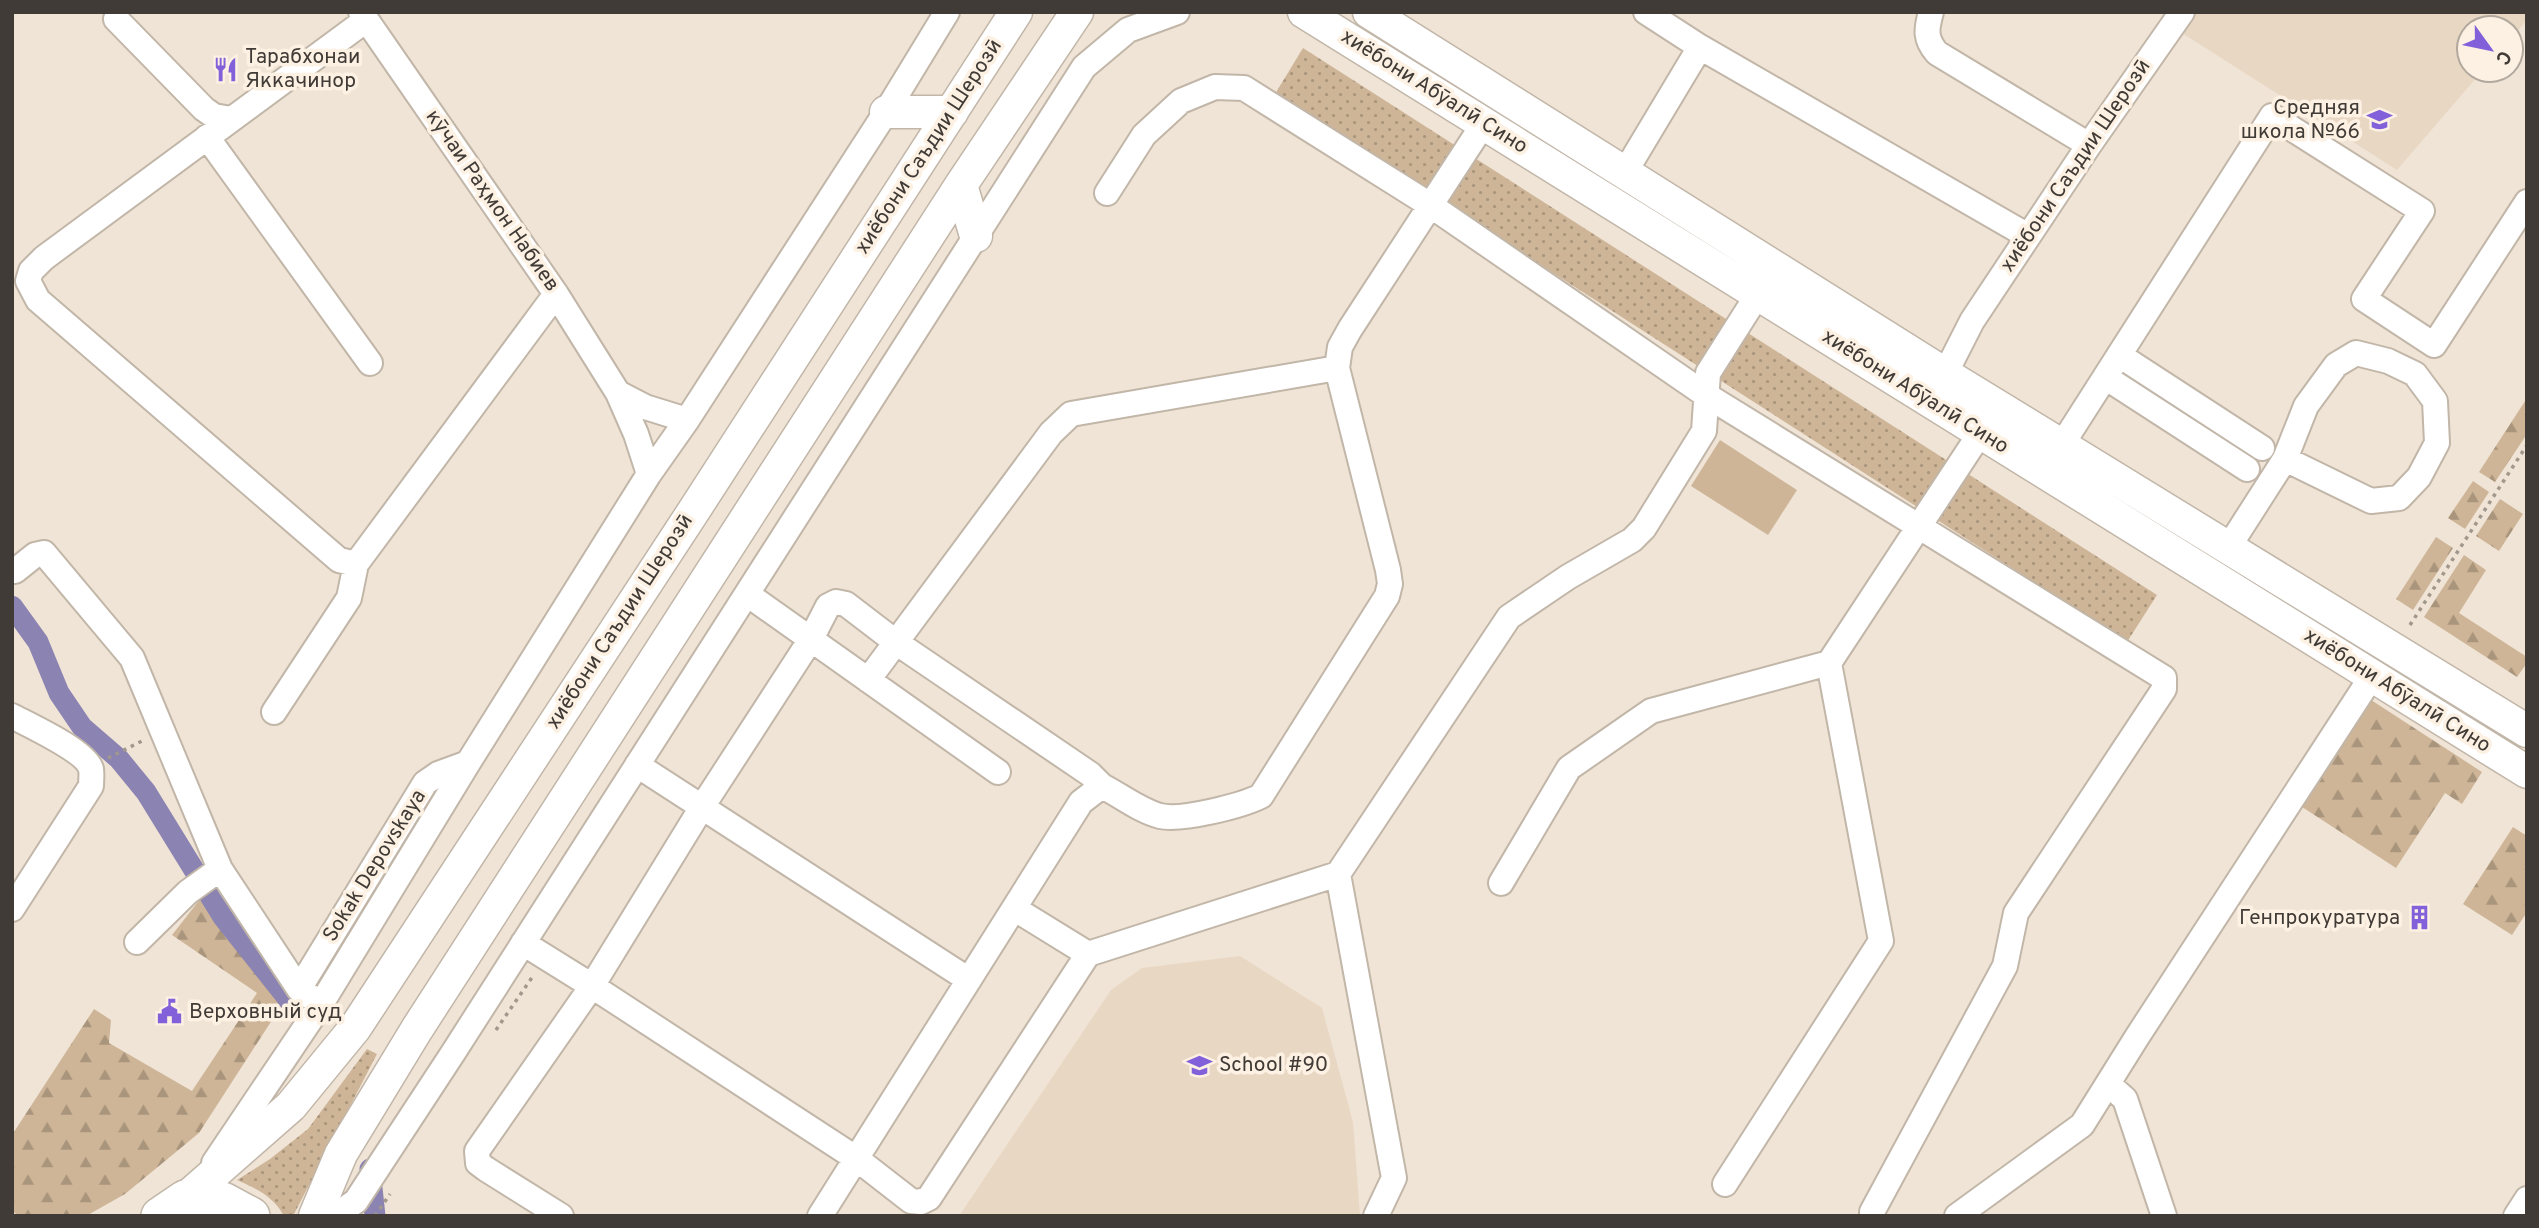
<svg xmlns="http://www.w3.org/2000/svg" width="2539" height="1228" font-family="Overpass,sans-serif">
	<style>
		.built { fill: #e8d7c3 }
		.grass { fill: url(#grass-dots) }
		.forest { fill: url(#forest-firs) }
		.pitch { fill: #ceb597 }
		.lines { fill: none; stroke-linecap: round; stroke-linejoin: round }
		.canal { stroke: #8b83b1; stroke-width: 21 }
		.minor-casing { stroke: #c1b6a8; stroke-width: 28 }
		.major-casing { stroke: #c1b6a8; stroke-width: 35 }
		.highway-casing { stroke: #c1b6a8; stroke-width: 40 }
		.path { stroke: #a0978d; stroke-width: 3.5; stroke-dasharray: 3.5 5; stroke-linecap: butt }
		.minor { stroke: #fff; stroke-width: 24 }
		.major { stroke: #fff; stroke-width: 32 }
		.highway { stroke: #fff; stroke-width: 37 }
		.labels { text-anchor: middle; dominant-baseline: central; stroke-width: 7; stroke-linejoin: round; paint-order: stroke }
		.poi-label { font-size: 21px; fill: #403b36; stroke: #fdf1e3; text-anchor: start }
		.street-label { font-size: 21px; fill: #403b36; stroke: #fdf1e3 }
	</style>
	<defs>
		<pattern id="grass-dots" width="8" height="8" patternUnits="userSpaceOnUse" patternTransform="scale(1.75)"><rect width="8" height="8" fill="#ceb597"/><path d="M2 2h.1M6 6h.1" fill="none" stroke="#a9947c" stroke-width="1.8" stroke-linecap="round"/></pattern>
		<pattern id="forest-firs" width="22" height="20" patternUnits="userSpaceOnUse" patternTransform="scale(1.75)"><rect width="22" height="20" fill="#ceb597"/><path d="M5 1l3.5 6h-7zM16 11l3.5 6h-7z" fill="#a9947c"/></pattern>
	</defs>
	<rect width="100%" height="100%" fill="#f0e4d6"/>
	<path class="built" d="M2184,12H2527V20L2511,38V28H2469V70H2483L2397,170L2174,28Z
		M1240,956L1322,1008L1353,1122L1360,1216H959L1111,990L1142,968Z"/>
	<path class="grass" d="M1303,48L2157,595L2127,642L1275,94Z
		M367,1049L377,1054L293,1216H284C273,1196 257,1189 237,1180L270,1159L308,1129Z"/>
	<path class="forest" d="M2527,398V434L2495,482L2479,472Z
		M2473,481L2489,492L2465,529L2448,518Z
		M2500,499L2523,514L2499,551L2476,536Z
		M2436,537L2453,548L2413,610L2396,599Z
		M2464,555L2486,570L2459,613L2527,657V663L2517,677L2424,617Z
		M2368,698L2482,772L2462,804L2445,793L2396,868L2299,805Z
		M2513,827L2527,836V912L2512,935L2463,904Z
		M222,881L285,1000L199,1133L125,1194L86,1216H19L12,1211V1135L94,1009L111,1020L109,1043L192,1091L257,993L172,935L201,898Z"/>
	<path class="pitch" d="M1720,440L1797,490L1768,535L1691,486Z"/>
	<g class="lines">
		<path class="canal" d="M12,606L38,642L59,693L82,727L119,759L146,792L223,917L296,1009
			M370,1169L375,1216"/>
		<defs>
			<path id="minor" d="M361,12L556,294L618,393L636,434L649,474
				M1646,12L1700,47L2028,236
				M1931,12C1926,30 1925,39 1937,53L2089,145
				M116,19L204,109L214,116L231,119
				M366,20L44,258L31,271L28,281L38,300L339,560L356,564L556,294
				M207,137L370,363
				M1625,172L1700,47
				M1107,193L1144,135L1181,101L1215,87L1244,88L1430,205L1706,395L2164,678V689L2016,913L2005,966L1872,1212
				M2119,355L2262,448
				M1945,374L1972,321L2089,145L2182,12
				M2105,377L2247,469
				M618,393L645,407L687,420
				M2061,446L2272,116L2422,211L2364,299L2434,345L2527,202
				M2228,548L2285,459L2306,406L2336,365L2356,353L2388,361L2415,374L2435,401L2437,443L2419,477L2399,498L2371,501L2285,459
				M15,571L35,555L44,553L132,658L220,869L299,989L321,1004
				M747,594L998,772
				M868,680L1051,433L1071,414L1337,368
				M274,712L349,598L356,564
				M12,716C29,725 86,751 91,769C92,774 91,781 91,786L12,909
				M637,765L969,980
				M1501,883L1569,768L1651,711L1829,663L1981,432
				M1015,909L1088,954L1338,874
				M137,942L188,892L220,869
				M523,943L592,986L857,1159L911,1201L921,1202L929,1198L1088,954
				M299,989L425,783L438,774L468,763
				M2108,1084L2125,1099L2164,1216
				M214,1163L321,1004L468,763L649,474L687,420L886,112L947,12
				M1725,1184L1881,941L1829,663
				M335,1216L356,1201L453,1053L1084,67L1128,30L1177,12
				M561,1216L486,1169L478,1163L477,1151L592,986L702,807L811,639L828,606L836,602L846,604L897,643L1090,774L1102,786
				M820,1216L1081,802L1102,786C1120,795 1140,811 1160,816C1181,821 1241,806 1261,796L1387,596L1390,584L1388,570L1337,368L1340,347L1350,329L1484,123
				M1376,1216L1394,1178L1338,874L1509,617L1568,577L1632,540L1644,528L1704,431L1708,373L1767,280
				M1957,1216L2082,1125L2137,1037L2372,676
				M2516,1216L2527,1199"/>
			<path id="major" d="M1304,12L2527,772
				M1369,12L1945,374L2527,731
				M886,112H952
				M961,185L976,236
				M185,1199L291,1106L355,1028L693,512L1016,12
				M315,1216L341,1154L417,1029L961,185L1077,12"/>
			<path id="highway" d="M160,1216L185,1199L223,1201L251,1216"/>
		</defs>
		<use href="#minor" class="minor-casing"/>
		<use href="#major" class="major-casing"/>
		<use href="#highway" class="highway-casing"/>
		<path class="path" d="M2410,625L2527,445
			M108,758L142,741
			M496,1030L533,976
			M375,1216L390,1194"/>
		<use href="#minor" class="minor"/>
		<use href="#major" class="major"/>
		<use href="#highway" class="highway"/>
	</g>
	<defs>
		<symbol id="restaurant-bare" viewBox="-9 -9 18 18"><path d="M-5-6h1v4h1v-4h1v4h1v-4h1v5L-1.5 .5V6h-2V.5L-5-1ZM5-6V6H3V1.5H1.5Q1.5-4 5-6Z" fill="#8260da" stroke="#fdf1e3" stroke-width="2.5" paint-order="stroke"/></symbol>
		<symbol id="school-bare" viewBox="-9 -9 18 18"><path d="M0-5L7-2L0 1L-7-2ZM-4 1L0 2.5L4 1V4Q0 6-4 4Z" fill="#8260da" stroke="#fdf1e3" stroke-width="2.5" paint-order="stroke"/></symbol>
		<symbol id="building-bare" viewBox="-9 -9 18 18"><path d="M-4-6H4V6H1V3H-1V6H-4ZM-2.5-4.3h1.7v1.8h-1.7ZM.8-4.3h1.7v1.8H.8ZM-2.5-1h1.7V.8h-1.7ZM.8-1h1.7V.8H.8Z" fill="#8260da" stroke="#fdf1e3" stroke-width="2.5" paint-order="stroke"/></symbol>
		<symbol id="civic-bare" viewBox="-9 -9 18 18"><path d="M-.6-6.5H3V-4.5H.6V-3L4-1V1h2V6H-6V1h2V-1L-.6-3ZM-1.2 2.5V6h2.4V2.5Z" fill="#8260da" stroke="#fdf1e3" stroke-width="2.5" paint-order="stroke"/></symbol>
	</defs>
	<g fill-rule="evenodd">
		<use href="#restaurant-bare" x="208" y="52" width="35" height="35"/>
		<use href="#school-bare" x="2362" y="102" width="35" height="35"/>
		<use href="#building-bare" x="2402" y="900" width="35" height="35"/>
		<use href="#civic-bare" x="152" y="994" width="35" height="35"/>
		<use href="#school-bare" x="1182" y="1048" width="35" height="35"/>
	</g>
	<g class="labels">
		<g class="poi-label">
			<text x="245" y="57">Тарабхонаи<tspan x="245" dy="24">Яккачинор</tspan></text>
			<text x="2360" y="108" text-anchor="end">Средняя<tspan x="2360" dy="24">школа №66</tspan></text>
			<text x="2400" y="918" text-anchor="end">Генпрокуратура</text>
			<text x="189" y="1012">Верховный суд</text>
			<text x="1219" y="1065">School #90</text>
		</g>
		<g class="street-label">
			<text transform="translate(1434 92) rotate(32)">хиёбони Абӯалӣ Сино</text>
			<text transform="translate(929 147) rotate(-57)">хиёбони Саъдии Шерозӣ</text>
			<text transform="translate(2076 166) rotate(-56)">хиёбони Саъдии Шерозӣ</text>
			<text transform="translate(492 201) rotate(55)">кӯчаи Раҳмон Набиев</text>
			<text transform="translate(1915 392) rotate(32)">хиёбони Абӯалӣ Сино</text>
			<text transform="translate(620 622) rotate(-57)">хиёбони Саъдии Шерозӣ</text>
			<text transform="translate(2397 691) rotate(32)">хиёбони Абӯалӣ Сино</text>
			<text transform="translate(375 866) rotate(-58)">Sokak Depovskaya</text>
		</g>
	</g>
	<rect width="2539" height="1228" fill="none" stroke="#403b36" stroke-width="28"/>
	<g transform="translate(2490 49) rotate(123)"><circle r="33" fill="#fdf1e3" stroke="#b1a89e" stroke-width="2"/>
	<path d="M0-5L12 26L0 18L-12 26Z" fill="#8260da"/>
	<text y="-10" font-size="19" font-weight="bold" text-anchor="middle" fill="#403b36">С</text>
	</g>
</svg>
